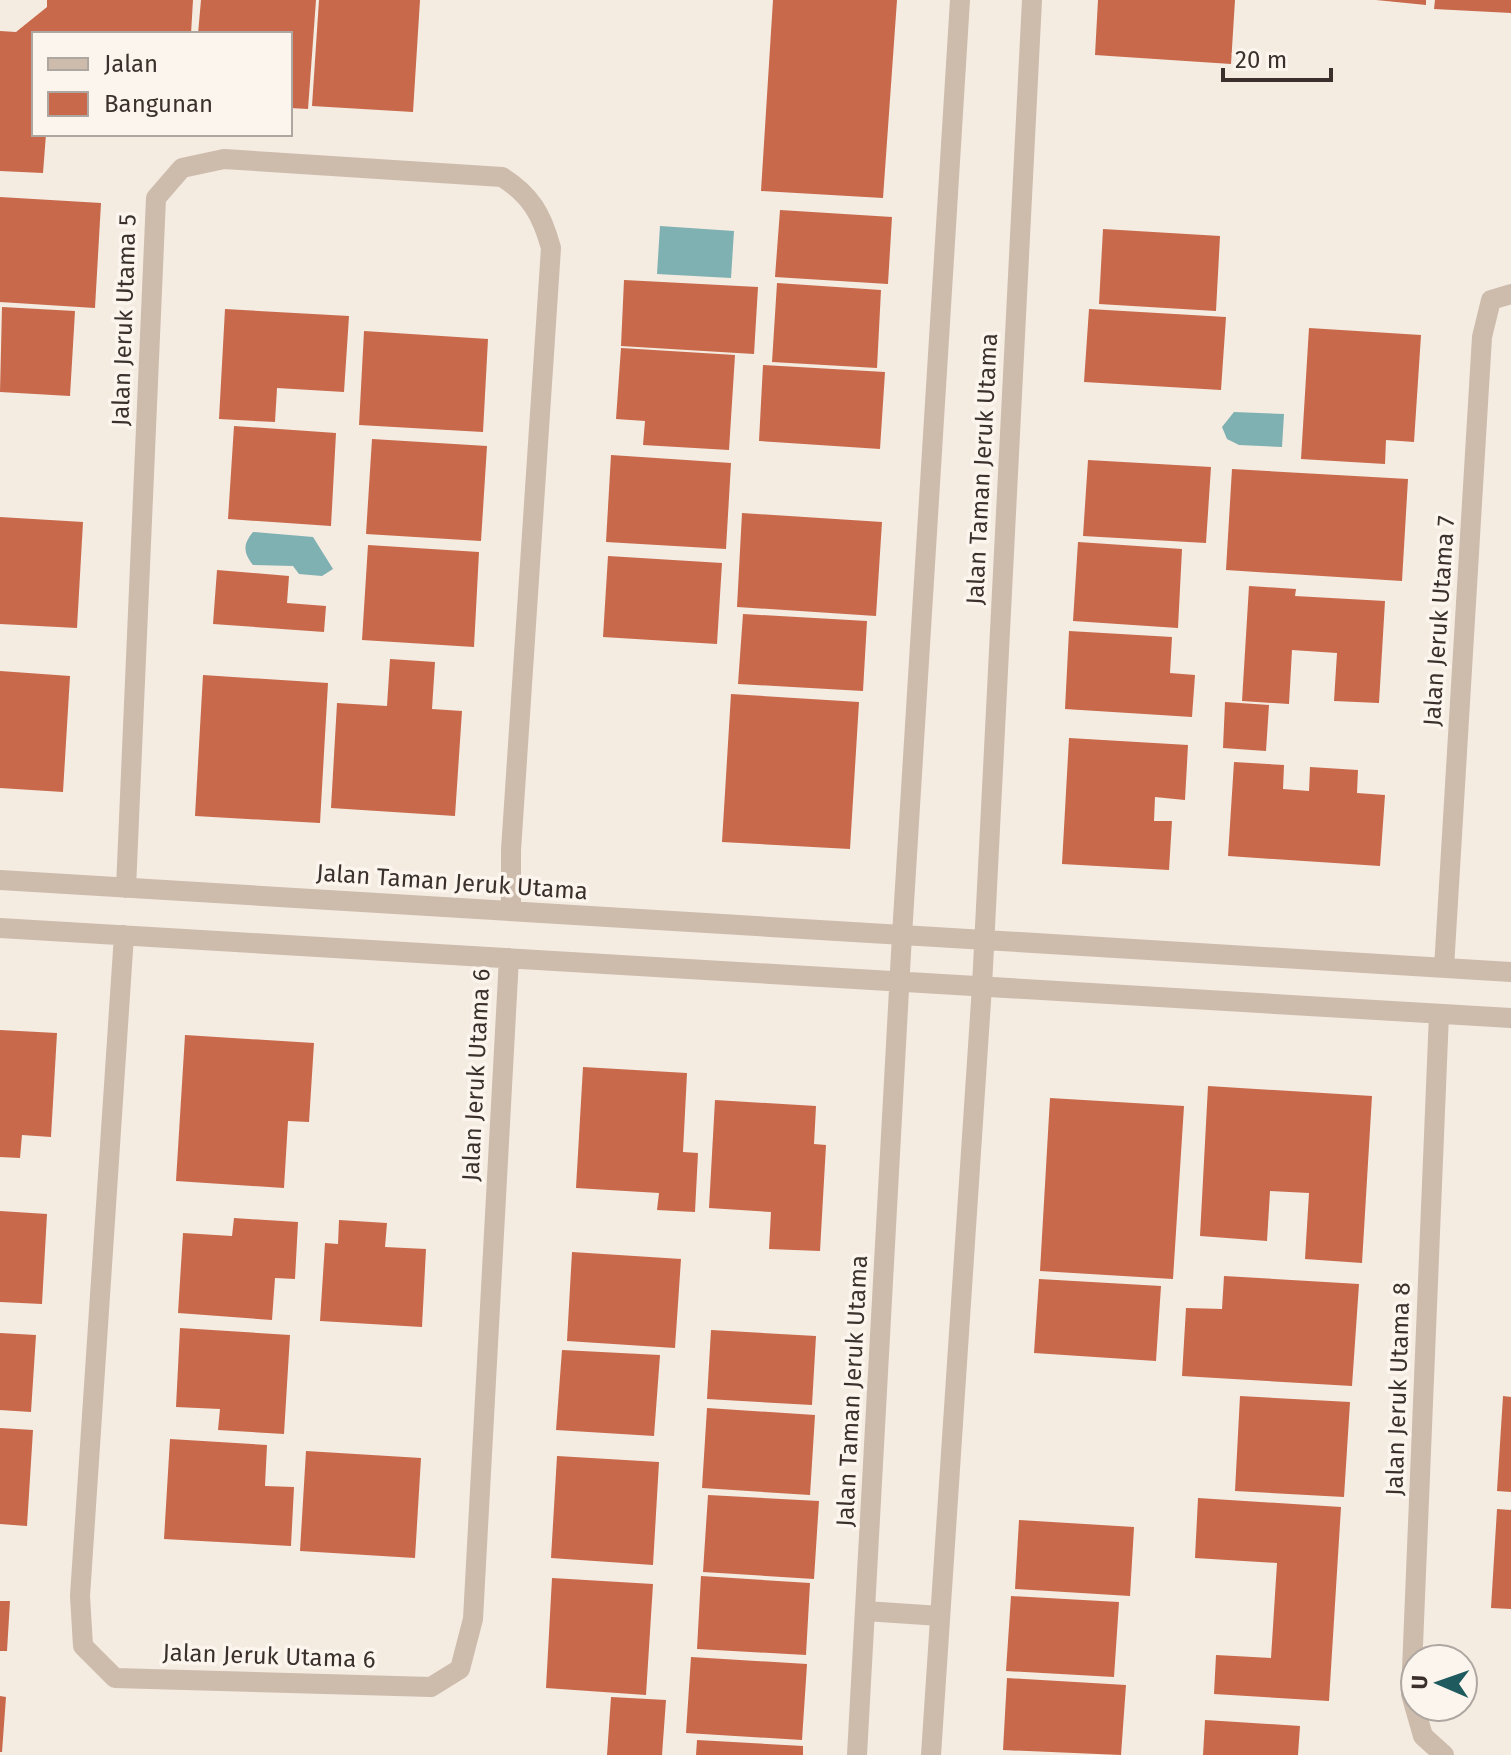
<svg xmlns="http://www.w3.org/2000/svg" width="1511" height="1755" font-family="'Fira Sans',sans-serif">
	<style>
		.water { fill: #7fb0b2 }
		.building { fill: #c8694b }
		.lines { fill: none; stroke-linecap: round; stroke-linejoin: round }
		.minor { stroke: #cdbbac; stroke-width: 20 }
		.labels { text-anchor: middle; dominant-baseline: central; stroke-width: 7; stroke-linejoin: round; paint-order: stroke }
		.street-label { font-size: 24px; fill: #3b302b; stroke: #fbf5ee }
	</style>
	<rect width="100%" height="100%" fill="#f4ebe1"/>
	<path class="water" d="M660,226L734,231L731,278L657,274Z
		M1234,412L1284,414L1282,447L1239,445L1227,439L1222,427Z
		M253,532L313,537L333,569L322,576L299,574L293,566L253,565C243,552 243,544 253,532Z"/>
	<path class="building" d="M47,0H193L191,34H34V134H46L43,173L0,171V31L16,32L47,7Z
		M201,0H316L308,109L290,108V34H198Z
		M319,0H420L413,112L312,106Z
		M773,0H897L883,198L761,191Z
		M1098,0H1235L1231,64L1095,55Z
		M1376,0H1426V5Z
		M1435,0H1511V13L1434,9Z
		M0,197L101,203L95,308L0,302Z
		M780,210L892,217L888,284L775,277Z
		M1103,229L1220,236L1216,311L1099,304Z
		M624,280L758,287L754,354L621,346Z
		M777,283L881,290L877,368L772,362Z
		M2,307L75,311L70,396L0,392Z
		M225,309L349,316L344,392L277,388L275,422L219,419Z
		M1089,309L1226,317L1221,390L1084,382Z
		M1309,328L1421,335L1414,442L1386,440L1385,464L1301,459Z
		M364,331L488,339L483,432L359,425Z
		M621,348L735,355L729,450L643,445L645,421L616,419Z
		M763,365L885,372L880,449L759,441Z
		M234,426L336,433L331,526L228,519Z
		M372,439L487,446L481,541L366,534Z
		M611,455L731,463L726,549L606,542Z
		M1088,460L1211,467L1206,543L1083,536Z
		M1232,469L1408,479L1402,581L1226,570Z
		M742,513L882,522L876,616L737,607Z
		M0,517L83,522L77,628L0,624Z
		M1078,542L1182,549L1178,628L1073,621Z
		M368,545L479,552L474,647L362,640Z
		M608,556L722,563L717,644L603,637Z
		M217,570L289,576L287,603L326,606L324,632L213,624Z
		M1249,586L1296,589L1295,596L1385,601L1379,703L1334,701L1337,653L1292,650L1289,704L1242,701Z
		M743,614L867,621L863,691L738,684Z
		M1069,631L1172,637L1170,673L1195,675L1192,717L1065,709Z
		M390,659L435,662L432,709L462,711L455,816L331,808L337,703L387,706Z
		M0,671L70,676L63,792L0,788Z
		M203,675L328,683L320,823L195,816Z
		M731,694L859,702L850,849L722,842Z
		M1225,702L1269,705L1266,751L1223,748Z
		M1069,738L1188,745L1185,800L1155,797L1154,821H1172L1169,870L1062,864Z
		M1234,762L1284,765L1283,789L1309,791L1310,767L1358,770L1357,793L1385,795L1380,866L1228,856Z
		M0,1030L57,1033L51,1137L22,1135L20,1158L0,1157Z
		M185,1035L314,1043L309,1122L288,1121L284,1188L176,1181Z
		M583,1067L687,1073L683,1152L698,1153L695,1212L657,1210L659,1193L576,1188Z
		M1208,1086L1372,1096L1362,1263L1305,1259L1309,1193L1270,1191L1267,1241L1200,1236Z
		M1050,1098L1184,1106L1173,1279L1040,1271Z
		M715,1100L816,1106L814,1144L826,1145L820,1251L769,1249L771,1212L709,1208Z
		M0,1211L47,1214L42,1304L0,1302Z
		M234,1218L298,1222L295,1279L275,1278L272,1320L178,1313L183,1233L232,1236Z
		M339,1220L387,1223L385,1247L426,1249L422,1327L320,1321L325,1243L338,1244Z
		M572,1252L681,1259L675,1348L567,1341Z
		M1224,1276L1359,1284L1352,1386L1182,1376L1186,1308L1222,1309Z
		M1039,1279L1161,1286L1156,1361L1034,1353Z
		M180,1328L290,1335L284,1434L218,1430L220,1409L176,1407Z
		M711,1330L816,1336L812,1405L707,1399Z
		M0,1333L36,1335L31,1412L0,1410Z
		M562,1350L660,1355L654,1436L556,1430Z
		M1240,1396L1350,1402L1344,1497L1235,1491Z
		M1503,1396L1511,1397V1492L1497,1491Z
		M707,1408L815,1415L810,1495L702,1488Z
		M0,1428L33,1430L27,1526L0,1524Z
		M170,1439L267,1445L265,1486L294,1487L291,1546L164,1539Z
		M306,1451L421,1458L415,1558L300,1551Z
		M557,1456L659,1462L653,1565L551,1558Z
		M708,1495L819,1501L814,1579L703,1572Z
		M1198,1498L1341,1507L1329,1701L1214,1694L1216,1655L1271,1658L1277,1563L1195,1558Z
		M1497,1509L1511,1510V1609L1491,1608Z
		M1019,1520L1134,1527L1130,1596L1015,1589Z
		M701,1576L810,1583L806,1655L697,1649Z
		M552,1578L653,1584L646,1695L546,1688Z
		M1011,1596L1119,1602L1114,1677L1006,1671Z
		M0,1601H10L7,1651H0Z
		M691,1657L807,1664L802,1740L686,1733Z
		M1007,1678L1126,1685L1121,1755L1003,1750Z
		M0,1696L6,1697L2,1752H0Z
		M611,1697L666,1700L662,1755H607Z
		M1205,1720L1300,1726L1298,1755H1203Z
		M697,1740L803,1746V1755H696Z"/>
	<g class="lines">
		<path class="minor" d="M0,880L1511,972
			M126,888L156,198L182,168L224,159L502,177C531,195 542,215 551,248L511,850V911
			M0,928L1511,1018
			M124,935L80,1596L83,1646L115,1678L431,1687L460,1669L473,1619L509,958
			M1444,968L1482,337L1491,300L1511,294
			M1439,1014L1411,1694L1423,1736L1444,1755
			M865,1611L940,1616
			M857,1755L902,935L960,0
			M931,1755L982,986L1032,0"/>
	</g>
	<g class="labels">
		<g class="street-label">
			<text transform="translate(124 320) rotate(-88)">Jalan Jeruk Utama 5</text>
			<text transform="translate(982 469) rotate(-87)">Jalan Taman Jeruk Utama</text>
			<text transform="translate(1439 621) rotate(-86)">Jalan Jeruk Utama 7</text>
			<text transform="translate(452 882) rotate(4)">Jalan Taman Jeruk Utama</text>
			<text transform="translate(476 1075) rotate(-87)">Jalan Jeruk Utama 6</text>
			<text transform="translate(1398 1389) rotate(-88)">Jalan Jeruk Utama 8</text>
			<text transform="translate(852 1391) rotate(-87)">Jalan Taman Jeruk Utama</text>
			<text transform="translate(269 1656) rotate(2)">Jalan Jeruk Utama 6</text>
		</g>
	</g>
	<rect x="32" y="32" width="260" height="104" fill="#fbf5ee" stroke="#aea6a0" stroke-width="2"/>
	<rect x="48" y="58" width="40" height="12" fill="#cdbbac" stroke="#aea6a0" stroke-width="2"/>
	<text x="104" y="72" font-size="24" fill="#3b302b">Jalan</text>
	<rect x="48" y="92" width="40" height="24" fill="#c8694b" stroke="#aea6a0" stroke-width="2"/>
	<text x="104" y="112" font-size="24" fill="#3b302b">Bangunan</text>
	<g transform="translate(1439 1683) rotate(272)"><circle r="38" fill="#fbf5ee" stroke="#aea6a0" stroke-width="2"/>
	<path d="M0-6L14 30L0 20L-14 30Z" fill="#1f5a5e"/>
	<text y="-12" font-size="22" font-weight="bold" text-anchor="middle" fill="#3b302b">U</text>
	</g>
	<path d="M1223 68v12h108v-12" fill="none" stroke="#3b302b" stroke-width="4"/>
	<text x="1235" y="68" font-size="24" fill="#3b302b" stroke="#fbf5ee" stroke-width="6" paint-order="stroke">20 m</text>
</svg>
